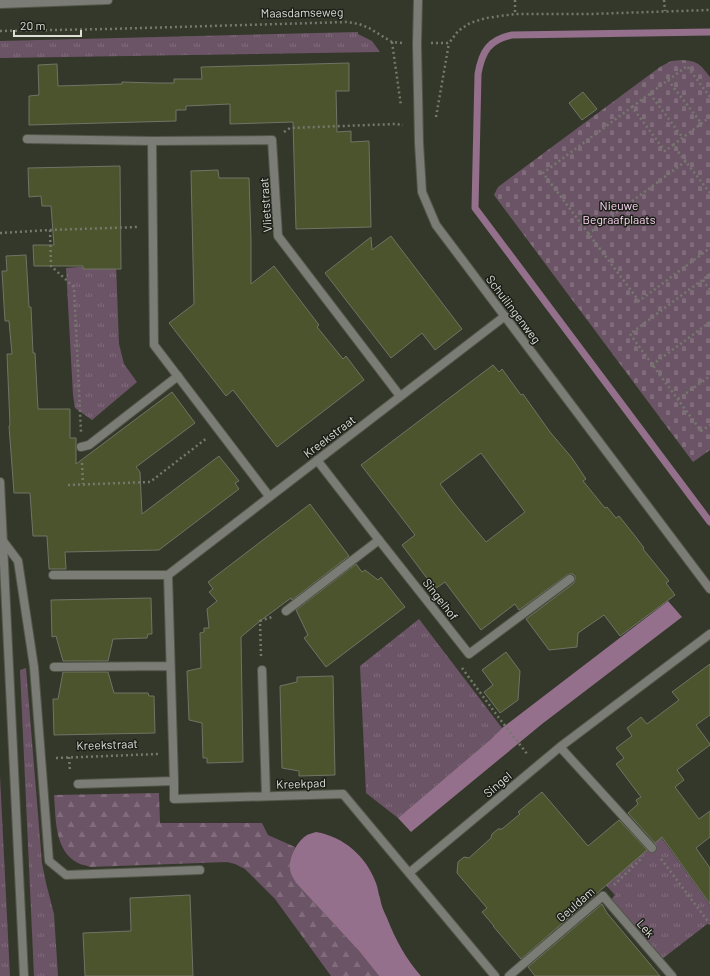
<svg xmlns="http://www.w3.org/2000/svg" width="710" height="976" font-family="Barlow,sans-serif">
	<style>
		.grass { fill: url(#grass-tufts) }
		.forest { fill: url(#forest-firs) }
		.cemetery { fill: url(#cemetery-stones) }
		.water { fill: #94708c }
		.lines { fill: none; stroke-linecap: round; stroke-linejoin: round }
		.stream { stroke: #94708c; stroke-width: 7 }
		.building { fill: #4b542c; stroke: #707465; fill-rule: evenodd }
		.service-casing { stroke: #525649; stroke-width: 10 }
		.pedestrian-casing { stroke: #525649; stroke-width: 10 }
		.minor-casing { stroke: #525649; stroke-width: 10 }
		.tertiary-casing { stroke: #525649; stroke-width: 10 }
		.path { stroke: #75796d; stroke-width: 2.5; stroke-dasharray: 2 3; stroke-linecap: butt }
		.service { stroke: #7a7c75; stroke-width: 8 }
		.pedestrian { stroke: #7a7c75; stroke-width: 8 }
		.minor { stroke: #7a7c75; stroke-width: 8 }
		.tertiary { stroke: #7a7c75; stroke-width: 8 }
		.labels { text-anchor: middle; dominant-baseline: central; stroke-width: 3; stroke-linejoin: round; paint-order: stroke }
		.street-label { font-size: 12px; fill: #dddfd7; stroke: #1c1e18 }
		.park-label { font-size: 12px; fill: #fbd6f2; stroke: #1c1e18 }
	</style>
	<defs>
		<pattern id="grass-tufts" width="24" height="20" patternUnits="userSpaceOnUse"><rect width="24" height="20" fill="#6c5467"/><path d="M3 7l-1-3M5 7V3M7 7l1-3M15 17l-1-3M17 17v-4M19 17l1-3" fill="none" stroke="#816c7c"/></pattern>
		<pattern id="forest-firs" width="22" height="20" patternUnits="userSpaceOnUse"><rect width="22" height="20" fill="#6c5467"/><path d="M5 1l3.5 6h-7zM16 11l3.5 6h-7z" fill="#816c7c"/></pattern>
		<pattern id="cemetery-stones" width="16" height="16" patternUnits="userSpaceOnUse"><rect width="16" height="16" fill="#6c5467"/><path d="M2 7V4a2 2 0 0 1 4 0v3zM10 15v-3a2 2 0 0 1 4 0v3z" fill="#816c7c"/></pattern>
	</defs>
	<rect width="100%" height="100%" fill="#34382a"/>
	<path class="grass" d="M358,32V34L372,41L380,52L0,58V41Z
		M116,264L119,344L124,364L137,382L92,420L75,408L73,395L66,268Z
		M419,619L502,728L491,739L398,818L366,793L360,666Z
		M26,668L42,863L46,883L54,914L58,976H34L20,670Z
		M0,776L10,976H0Z
		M661,837L710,905V922L662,959L610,901L615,895L603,882Z"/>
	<path class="forest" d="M159,793L160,823H262L268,835L295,847C291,859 290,872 296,883L359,951L379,976H331L275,899L245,869L235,864L227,862L90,867C86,865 81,865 78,863C54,851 56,818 54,795Z"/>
	<path class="cemetery" d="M682,60C698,61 700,64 710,77V450L693,462L494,195L498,187L660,67L671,61Z"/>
	<path class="water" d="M668,601L682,617L542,724L411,832L398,818L491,739L502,728Z
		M316,832C344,837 366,856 376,883C378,888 378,893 380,898C381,905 384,912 387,918C395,939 406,959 421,976H379L359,951L296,883C294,879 290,874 290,868C289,857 297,841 307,835C309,834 313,833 316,832Z"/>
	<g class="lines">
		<path class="stream" d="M710,32L512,35C489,40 482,51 478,74L475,208L710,522"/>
	</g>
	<path class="building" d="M349,63V91H336L337,132L351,131V142L369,141L371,227L296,229L293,122L230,124V104L186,106V110H176V121L29,125V96L39,95L38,65L57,64L58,86L122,84V82L156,83H174V79H202L201,67Z
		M583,92L597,109L582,120L569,103Z
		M120,166L121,269H83V266H34L33,245H54L51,206H42L41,196L29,197L28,168Z
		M218,170L219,178H249L251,239V284L274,266L319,325L317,327L343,359L346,356L364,380L277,447L233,390L226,396L169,323L194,304L191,171Z
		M391,236L462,329L435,350L422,333L391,358L325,273L371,237L372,250Z
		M26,255L29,307H31L33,353H35L38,409H70V438H76V464L172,392L195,423L136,467L140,472L142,514L219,456L239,481L235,483L239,489L159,550L65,552L66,569H49L47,536H33L30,493H14L9,426L10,425L7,354H12L9,321H5L2,271H7L6,256Z
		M493,365L499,372L502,369L521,395L523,394L550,432L572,458L586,479L583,481L605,508L607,507L616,518L619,516L635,536L644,548L643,549L669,581L666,583L675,595L620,636L604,615L578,633L577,647L549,650L526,619L574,583L575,579V576L573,574H570L567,575L519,610L515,604L481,630L445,582L435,589L402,545L415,535L361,465ZM481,453L525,512L486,542L454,503L440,484Z
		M310,504L349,556L292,600L291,598L260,621L241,637L243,762L207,763V758H203L202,723L189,720L187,671L201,668L200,633L204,632V628H209L207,609L217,601L209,592L213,589L208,582Z
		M356,564L362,572L365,570L378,580L381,577L405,607L326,667L304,638L308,635L296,610Z
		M151,598L152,634H148L147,638L113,639L108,661H63L56,636L52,637L51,600Z
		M506,652L520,671L518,700L500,713L484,692L493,685L482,670Z
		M710,664V715L696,725L710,744V745L677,770L684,780L675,787L699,819L710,811V837L696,848L710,868V904L662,837L655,843L628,813L638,804L636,800L641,797L616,764L624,758L616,748L632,736L627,728L641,717L647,724L679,700L672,692Z
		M63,672H108L114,693H148L149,696H154L155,733L54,735L53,699H58Z
		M333,676L335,775L299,776V771L282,768L280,686L297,682V677Z
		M542,792L588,846L619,820L647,850L521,959L493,926H494L482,912L487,908L457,873L458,862L464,857L469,858L491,838L492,834L498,829H502L520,814L518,812Z
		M190,895L193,976H85L83,933L131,931L130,898Z
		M602,904L607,913L660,976H535L528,967Z"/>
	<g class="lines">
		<defs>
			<path id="service" d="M3,541L18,561L34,667L49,861L66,875L200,870
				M286,611L379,540
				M262,670L266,796"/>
			<path id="pedestrian" d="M81,447L89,445L178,376
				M603,896L672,976"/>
			<path id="minor" d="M418,0L417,44L419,143L422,192L436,225L710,589
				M27,139L152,141L272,140L278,236L400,396
				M152,141L154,345L269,496
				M317,460L379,540L469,654L570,579
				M53,575H168
				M54,667L170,666
				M560,747L652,848
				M174,781V799L343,794L409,873
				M78,784L174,781L168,575L505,316
				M495,976L409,873L560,747L710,634
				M509,976L603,896"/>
			<path id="tertiary" d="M0,4L108,0
				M0,482L24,976"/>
		</defs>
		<use href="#service" class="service-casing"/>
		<use href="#pedestrian" class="pedestrian-casing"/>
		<use href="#minor" class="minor-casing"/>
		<use href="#tertiary" class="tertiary-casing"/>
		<path class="path" d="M515,0V14
			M664,0L665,11
			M0,31L108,29L347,22L359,24L369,28L392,42L403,43
			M392,42L401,106
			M431,43H449L458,31L470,23L486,18L515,14H590L710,10
			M668,80L702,124
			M650,94L683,138
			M632,107L687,66L710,97
			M436,117L449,43
			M284,132L290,128L395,124L403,125
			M673,145L710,117
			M710,193L673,145L665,151L632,107L543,173L639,301L710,248
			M50,230L51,266L74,287L81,432
			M0,233L50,230L138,227
			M588,234L686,161
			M710,274L630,334L701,431L710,425
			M703,280L710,290
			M652,365L710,322
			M678,399L710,376
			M82,463L83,484
			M68,485L150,482L207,438
			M261,656L260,621L272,617
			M462,668L499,718L528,755
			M69,757L70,771
			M56,758L158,754
			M661,859L710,924
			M614,885L642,858"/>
		<use href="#service" class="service"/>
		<use href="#pedestrian" class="pedestrian"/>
		<use href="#minor" class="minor"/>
		<use href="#tertiary" class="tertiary"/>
	</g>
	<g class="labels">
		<g class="street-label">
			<text transform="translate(302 12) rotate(-1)">Maasdamseweg</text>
			<text transform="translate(265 205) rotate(-94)">Vlietstraat</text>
			<text transform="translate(514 309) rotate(53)">Schuilingenweg</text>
			<text transform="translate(329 436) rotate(-37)">Kreekstraat</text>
			<text transform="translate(441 599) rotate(52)">Singelhof</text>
			<text transform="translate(107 744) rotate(-2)">Kreekstraat</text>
			<text transform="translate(301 783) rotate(-2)">Kreekpad</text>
			<text transform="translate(497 784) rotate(-40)">Singel</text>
			<text transform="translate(575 904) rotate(-41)">Geuldam</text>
			<text transform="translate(646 928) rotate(49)">Lek</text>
		</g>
		<g class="park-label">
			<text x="619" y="205">Nieuwe<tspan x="619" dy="14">Begraafplaats</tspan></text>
		</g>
	</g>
	<path d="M14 30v6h67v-6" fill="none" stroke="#dddfd7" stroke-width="2"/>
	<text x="20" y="30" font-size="12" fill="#dddfd7" stroke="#1c1e18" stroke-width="3" paint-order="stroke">20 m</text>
</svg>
